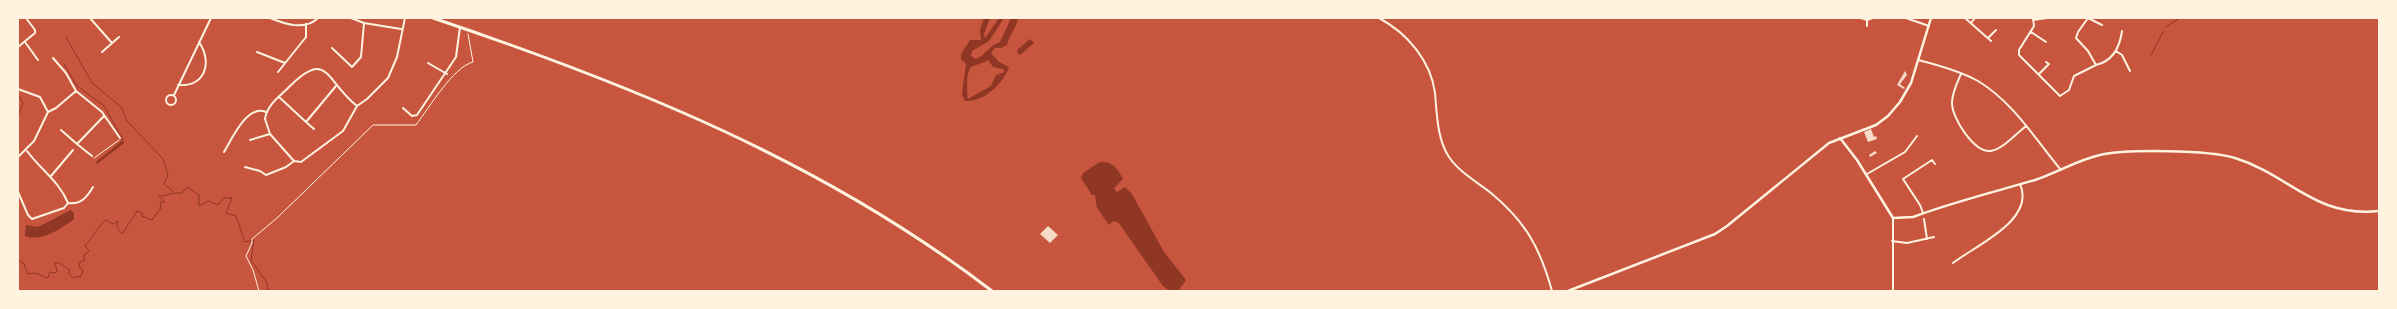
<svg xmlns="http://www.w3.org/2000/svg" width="2397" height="309" font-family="Helvetica,sans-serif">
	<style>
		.water { fill: #8f3625; fill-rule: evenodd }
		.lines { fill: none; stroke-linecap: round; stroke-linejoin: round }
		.stream { stroke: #8f3625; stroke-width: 1 }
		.building { fill: #f7dbc8 }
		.path { stroke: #fff3e0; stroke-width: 1 }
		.minor { stroke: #fff3e0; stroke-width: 2 }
		.tertiary { stroke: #fff3e0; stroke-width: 2.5 }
		.secondary { stroke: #fff3e0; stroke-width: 3 }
	</style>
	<rect width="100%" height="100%" fill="#c8553d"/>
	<path class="water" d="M984,18H990L984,34L985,38L999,18H1004L989,41L972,51L971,56L976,59C985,56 989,45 1000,42L1011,18H1018C1018,24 1009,36 1007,45L1001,48H995L991,53L999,62L1009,67C1003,84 984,102 965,101L962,94L966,64L961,59V54L970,40H981L980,30ZM988,60L993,67L1003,69L1005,72L996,75L991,86L968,99C967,95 965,68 973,66C978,64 983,63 988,60Z
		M1030,39L1034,43L1020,55L1018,53L1017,50Z
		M123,140L124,143L97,164L96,162Z
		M1100,162C1113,161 1118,169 1123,179L1114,188L1117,192L1125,187L1132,194L1164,252L1186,280L1178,291H1170L1163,286L1118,222L1113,221L1109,225L1097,208L1095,195H1092L1081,178L1083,173Z
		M71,210L74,213V219C61,229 42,242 25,236L26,225L38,227Z"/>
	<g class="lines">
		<path class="stream" d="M2166,27L2180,18
			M66,37L92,83L121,107L127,121L163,159L168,175L164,184L173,191
			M2151,55L2163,32
			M64,64L77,86L104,106L123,140
			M18,95L23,103L18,116
			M18,260L24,264L28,274L35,273L48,278L50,272L55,273L57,271L55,263H59L70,270L68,273L74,278L81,276L83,270L79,267L80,262L85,260L83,256L89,251L85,246C92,238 99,225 106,220L113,224L118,221L117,227L122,234L137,211L142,213V216L152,220L161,208L160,202H165L159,196C167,196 173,192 182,193L187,187L199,195V206L209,201L218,205L223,198H232L226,213L236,216L245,242L254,240L251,260L267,283L268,291
			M2254,291L2255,290"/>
	</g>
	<path class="building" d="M1905,71L1907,75L1900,84L1905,88L1904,89L1897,85Z
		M1871,129L1874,137L1876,136L1877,139L1868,142L1864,132Z
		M1875,151L1877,153L1870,157L1869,155Z
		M1048,226L1058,235L1050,243L1040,234Z"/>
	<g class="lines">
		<path class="path" d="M94,158L119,140
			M259,291L253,270L246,256L252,243V239L277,218L373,125H416C429,108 453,67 473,62L468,34"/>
		<path class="minor" d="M90,18L112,43
			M270,18C285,24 305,31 318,18
			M335,18H346
			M351,18L364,23L401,29
			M1379,18C1407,33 1431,61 1435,93C1437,114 1437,139 1449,157C1459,172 1477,182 1491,193C1526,222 1540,248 1552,291
			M1861,18L1867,20L1873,18
			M1906,18L1929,26
			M1965,18L1991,41
			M2033,18L2034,26L2019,50V55L2060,96L2069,90L2074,76L2096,65L2088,51L2076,38L2078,32L2088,18
			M2088,18L2102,25
			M2033,20L2047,18
			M1971,23L1975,18
			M1867,26V20
			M2031,32L2046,42
			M1988,38L1996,30
			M25,42L38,60
			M18,47L35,33V30L26,18
			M332,48L352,67L361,57L364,23
			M2116,51L2122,55L2130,71
			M102,52L119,37
			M257,52L285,63
			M53,58L66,73L76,91L102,112L120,138
			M1918,60C1938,65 1960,71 1978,81C2013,102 2036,140 2061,170
			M428,63L447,74
			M2096,65C2113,61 2120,46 2122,31
			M278,72L306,37V24
			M1961,74C1957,83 1952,93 1952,103C1952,118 1974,153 1991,151C2003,149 2017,133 2026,126
			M2039,74L2049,64L2046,62
			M178,85C205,87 213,63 199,42
			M18,89L40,97L48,112L34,141L18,157
			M174,95L211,18
			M166 100a5 5 0 1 1 10 0a5 5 0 1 1-10 0Z
			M279,97L306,122L336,86
			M403,108L412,116L417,115L456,57L460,27
			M48,112L56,108L76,91
			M306,122L314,129
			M61,130L77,144
			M250,140L270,134
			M224,152C232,139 247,104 266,112
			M92,156L77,144L104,116
			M294,161L270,134L265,119C267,105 279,97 288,88C328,47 325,81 357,106
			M245,167L260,171L266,175L286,167L294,161L301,162L343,131L357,106L367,99L388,78L397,57L405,18
			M1867,174L1905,152L1917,136
			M51,176L73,150
			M18,192L28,215L32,219L64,208L68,203C59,181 41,170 27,151
			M68,203C81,205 87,197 93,187
			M1923,213L1920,205L1903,179L1932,160L1935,164
			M1893,218V291
			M1924,219L1927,239
			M1892,241L1907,243L1934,237
			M1953,263C1976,245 2036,220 2020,184"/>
		<path class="tertiary" d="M1840,138L1857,160L1893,218L1913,217C1953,202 1994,192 2035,180C2057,173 2077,160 2100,155C2126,149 2209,150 2235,158C2290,175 2315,218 2379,211
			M1568,291L1715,234L1727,226L1829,143L1876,125L1888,116L1900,102L1911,83L1931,18"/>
		<path class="secondary" d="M433,18C632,85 824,162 992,291"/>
	</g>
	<rect width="2397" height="309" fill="none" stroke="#fff3e0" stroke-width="38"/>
</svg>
